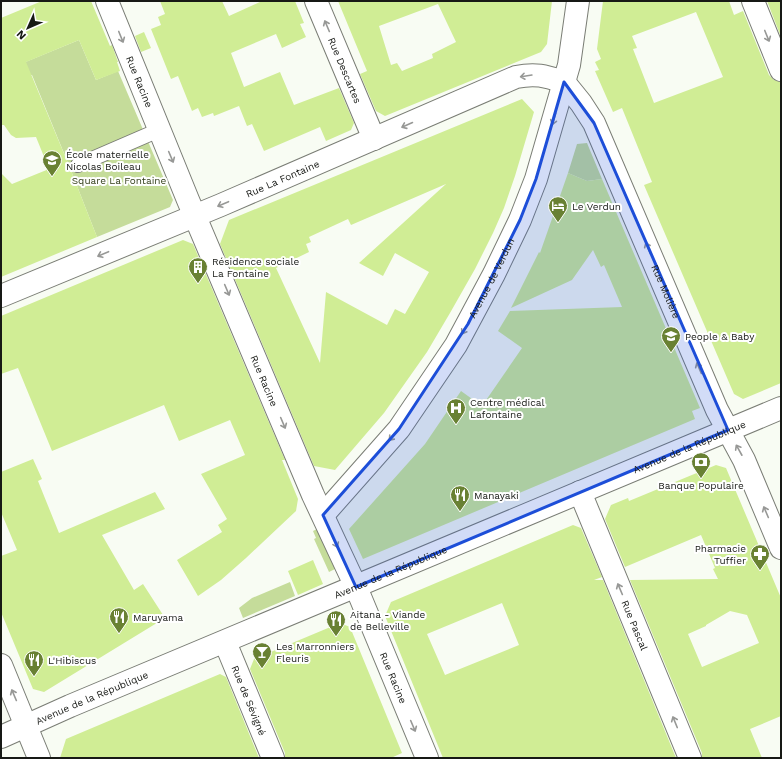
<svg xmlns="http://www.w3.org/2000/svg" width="782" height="759" font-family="'Work Sans',sans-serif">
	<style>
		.green { fill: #c5dc9a }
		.building { fill: #d0ed95; fill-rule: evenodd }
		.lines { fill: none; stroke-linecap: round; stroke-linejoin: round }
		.service-casing { stroke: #7a7d75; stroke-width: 16 }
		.minor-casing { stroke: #7a7d75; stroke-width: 24 }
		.secondary-casing { stroke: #7a7d75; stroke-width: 24 }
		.service { stroke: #fff; stroke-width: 14 }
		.minor { stroke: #fff; stroke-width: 22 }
		.secondary { stroke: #fff; stroke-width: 22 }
		.oneway { stroke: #979896 }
		.marked { fill: #1d4ed8; fill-opacity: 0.2; stroke: #1d4ed8; stroke-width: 3; stroke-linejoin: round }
		.labels { text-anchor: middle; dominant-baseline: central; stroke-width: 4; stroke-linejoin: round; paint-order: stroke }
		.street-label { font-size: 10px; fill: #171915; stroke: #fff }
		.poi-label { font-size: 10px; fill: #171915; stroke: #fff; text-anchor: start }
		.park-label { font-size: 10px; fill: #323d19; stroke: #fff }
	</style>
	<rect width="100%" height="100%" fill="#f8fcf3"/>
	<path class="green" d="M79,40L96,80L118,71L173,200L170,207L97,237L70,168L32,75L1,72Z
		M587,143L602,179L587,181L568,173L577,144Z
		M317,529L335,569L329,572L314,539L316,538L313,531Z
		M290,582L295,596L243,618L239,608L252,598Z"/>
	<path class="building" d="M42,1H91L110,46L112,45L118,62H117L120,71L96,80L79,40L26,62L70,168L97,237L1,277V173L12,184L49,169L36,137L16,138L11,135L4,125H1V18Z
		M160,1H222L229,16L262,1H295L304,23L300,24L306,37L282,48L276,34L231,53L244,87L280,72L294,105L339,88L354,123L351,130L326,141L320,127L264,151L252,124L247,126L239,106L214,116L213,113L202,117L198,108L192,111L178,76L171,79L151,29L161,25L158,17L165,14Z
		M338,1H552L547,44L541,52L385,116L376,111L360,74L367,71ZM438,4L456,42L432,54L433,58L402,71L397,63L391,65L379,26Z
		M603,1H729L734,15L743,11L769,75L774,80L781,82V383L743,399L734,394L644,185L652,182L622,108L613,112L595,71L599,70L595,62L601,59L597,49ZM696,12L723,77L654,103L633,49L637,48L632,36Z
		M767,1H781V37Z
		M144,32L151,48L141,52L135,36Z
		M522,99L534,112L515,176L504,208L493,233L475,269L450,313L427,352L384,413L335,470L314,466L220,244L229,220ZM446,184L359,263L383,276L395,253L429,272L405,314L395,309L387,325L326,292L320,363L276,268L309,252L306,244L311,242L309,237L348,219L351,225Z
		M568,173L587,181L602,179L700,408L692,411L695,419L363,559L349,529L425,444L461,391L482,406L522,348L498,331L510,311L622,307L604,265L601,267L593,250L572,280L511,308L539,252L540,253Z
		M183,240L193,244L285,460H282L298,499L296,511L246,558L221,580L198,596L177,560L222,532L218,525L227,519L201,474L245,455L230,420L179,441L164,405L52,451L18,368L1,374V316Z
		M33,459L42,479L38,481L59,533L155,492L165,509L102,535L134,590L143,584L165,618L44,692L33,689L1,612V556L17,550L1,512V472Z
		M716,465L726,468L781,598V716L750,729L762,758H702V753L630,580L718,579L713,569L715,568L701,535L625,567L605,519L611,505L628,498L629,501ZM730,611L747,615L759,643L702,667L688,634L706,626V625Z
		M573,525L581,528L602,577L594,580H603L676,758H443L385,616L391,602ZM502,603L519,645L445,675L427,634Z
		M313,560L323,584L298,595L288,571Z
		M340,623L350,627L402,753L391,758H285V753L250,669L254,659Z
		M220,674L226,677L259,758H60L66,739Z"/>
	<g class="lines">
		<defs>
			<path id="service" d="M78,165L159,130"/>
			<g id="minor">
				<path id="s1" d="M107,1L188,200L313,495L356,587L427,758"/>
				<path id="s2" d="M316,1L374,139"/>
				<path d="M753,1L781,70"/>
				<path id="s3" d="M564,82L581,103L594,123L717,410L744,460L781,548"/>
				<path id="s4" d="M1,296L221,205L516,77C536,73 545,76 564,82"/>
				<path id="s5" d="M580,492L690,758"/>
				<path id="s6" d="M323,515L399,429L456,345L494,274L520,220L536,179L569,65L578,1"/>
				<path id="s7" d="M225,642L273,758"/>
				<path d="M1,665L39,758"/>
			</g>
			<g id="secondary">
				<path id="s8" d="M1,737L70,706L781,408"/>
			</g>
		</defs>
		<use href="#service" class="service-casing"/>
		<use href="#minor" class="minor-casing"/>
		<use href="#secondary" class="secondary-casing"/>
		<use href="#service" class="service"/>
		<use href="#minor" class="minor"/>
		<use href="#secondary" class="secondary"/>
	</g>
	<defs><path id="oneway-shaft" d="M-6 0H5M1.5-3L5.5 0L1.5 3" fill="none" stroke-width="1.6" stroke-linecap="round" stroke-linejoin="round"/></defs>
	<g class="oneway">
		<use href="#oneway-shaft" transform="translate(327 26) rotate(-113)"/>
		<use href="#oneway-shaft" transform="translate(767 36) rotate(68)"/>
		<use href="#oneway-shaft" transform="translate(121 37) rotate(68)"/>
		<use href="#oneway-shaft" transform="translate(526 76) rotate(171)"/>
		<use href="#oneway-shaft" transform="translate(554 119) rotate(106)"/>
		<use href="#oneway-shaft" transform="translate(407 125) rotate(156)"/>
		<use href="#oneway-shaft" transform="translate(171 157) rotate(67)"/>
		<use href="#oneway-shaft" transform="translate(223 204) rotate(157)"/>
		<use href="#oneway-shaft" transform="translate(648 248) rotate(-113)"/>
		<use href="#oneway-shaft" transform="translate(103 254) rotate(157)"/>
		<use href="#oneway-shaft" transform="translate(227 290) rotate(67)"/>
		<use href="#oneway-shaft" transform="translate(465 329) rotate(120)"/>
		<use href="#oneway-shaft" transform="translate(699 368) rotate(-113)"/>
		<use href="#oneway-shaft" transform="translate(283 423) rotate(67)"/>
		<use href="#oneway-shaft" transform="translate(393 436) rotate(131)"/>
		<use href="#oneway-shaft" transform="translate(739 450) rotate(-119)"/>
		<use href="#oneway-shaft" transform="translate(766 512) rotate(-113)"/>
		<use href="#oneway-shaft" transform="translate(335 542) rotate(65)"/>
		<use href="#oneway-shaft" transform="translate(620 589) rotate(-113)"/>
		<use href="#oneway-shaft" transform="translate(14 695) rotate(-113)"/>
		<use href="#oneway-shaft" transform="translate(675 722) rotate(-112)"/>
		<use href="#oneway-shaft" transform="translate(413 726) rotate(67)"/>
	</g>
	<path class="marked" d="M564,82L594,123L728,430L356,587L323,515L399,429L468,324L520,220L536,179Z"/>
	<defs>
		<symbol id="school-pin" viewBox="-11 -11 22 30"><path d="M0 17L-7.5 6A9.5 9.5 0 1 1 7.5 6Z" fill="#698133" stroke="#fff"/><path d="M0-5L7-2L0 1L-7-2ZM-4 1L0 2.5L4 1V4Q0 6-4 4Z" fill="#fff"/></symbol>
		<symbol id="hotel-pin" viewBox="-11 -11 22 30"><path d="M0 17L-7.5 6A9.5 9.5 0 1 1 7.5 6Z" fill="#698133" stroke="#fff"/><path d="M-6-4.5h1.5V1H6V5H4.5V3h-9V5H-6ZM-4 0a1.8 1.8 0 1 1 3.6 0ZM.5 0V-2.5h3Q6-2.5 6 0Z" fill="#fff"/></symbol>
		<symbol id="building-pin" viewBox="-11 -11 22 30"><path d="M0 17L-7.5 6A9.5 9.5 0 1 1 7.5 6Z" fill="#698133" stroke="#fff"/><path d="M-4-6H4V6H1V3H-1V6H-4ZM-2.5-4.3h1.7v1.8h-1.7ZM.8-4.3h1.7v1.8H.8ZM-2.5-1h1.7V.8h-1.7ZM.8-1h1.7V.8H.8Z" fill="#fff"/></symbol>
		<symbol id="hospital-pin" viewBox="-11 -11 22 30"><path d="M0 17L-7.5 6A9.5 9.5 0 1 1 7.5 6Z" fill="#698133" stroke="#fff"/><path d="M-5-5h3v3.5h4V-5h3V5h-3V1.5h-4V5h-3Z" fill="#fff"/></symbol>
		<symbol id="bank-pin" viewBox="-11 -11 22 30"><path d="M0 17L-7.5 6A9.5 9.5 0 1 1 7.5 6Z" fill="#698133" stroke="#fff"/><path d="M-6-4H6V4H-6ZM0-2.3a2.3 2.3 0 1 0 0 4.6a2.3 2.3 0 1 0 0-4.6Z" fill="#fff"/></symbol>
		<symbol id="restaurant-pin" viewBox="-11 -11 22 30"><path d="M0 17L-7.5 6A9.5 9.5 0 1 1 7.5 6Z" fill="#698133" stroke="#fff"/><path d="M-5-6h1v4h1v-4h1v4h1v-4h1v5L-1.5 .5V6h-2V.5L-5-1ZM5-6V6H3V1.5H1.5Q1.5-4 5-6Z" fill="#fff"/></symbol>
		<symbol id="pharmacy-pin" viewBox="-11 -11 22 30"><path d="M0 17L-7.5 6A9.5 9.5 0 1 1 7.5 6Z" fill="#698133" stroke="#fff"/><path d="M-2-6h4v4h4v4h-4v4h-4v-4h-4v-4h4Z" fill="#fff"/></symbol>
		<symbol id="bar-pin" viewBox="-11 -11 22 30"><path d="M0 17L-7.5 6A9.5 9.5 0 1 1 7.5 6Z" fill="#698133" stroke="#fff"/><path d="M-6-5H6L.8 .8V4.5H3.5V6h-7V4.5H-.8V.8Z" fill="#fff"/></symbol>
	</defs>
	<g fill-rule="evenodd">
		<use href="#school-pin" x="41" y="149" width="22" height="30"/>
		<use href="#hotel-pin" x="547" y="195" width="22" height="30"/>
		<use href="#building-pin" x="187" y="256" width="22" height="30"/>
		<use href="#school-pin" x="660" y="325" width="22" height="30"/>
		<use href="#hospital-pin" x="445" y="397" width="22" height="30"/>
		<use href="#bank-pin" x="690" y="451" width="22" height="30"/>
		<use href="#restaurant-pin" x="449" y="484" width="22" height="30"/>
		<use href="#pharmacy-pin" x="749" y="543" width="22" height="30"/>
		<use href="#restaurant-pin" x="108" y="606" width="22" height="30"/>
		<use href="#restaurant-pin" x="325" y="609" width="22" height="30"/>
		<use href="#bar-pin" x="251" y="641" width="22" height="30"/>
		<use href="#restaurant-pin" x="23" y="649" width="22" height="30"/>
	</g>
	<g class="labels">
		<g class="street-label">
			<text stroke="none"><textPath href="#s2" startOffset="75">Rue Descartes</textPath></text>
			<text stroke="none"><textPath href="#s1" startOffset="87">Rue Racine</textPath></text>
			<text stroke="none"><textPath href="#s4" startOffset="305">Rue La Fontaine</textPath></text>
			<text stroke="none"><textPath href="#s6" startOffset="292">Avenue de Verdun</textPath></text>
			<text stroke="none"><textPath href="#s3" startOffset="234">Rue Molière</textPath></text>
			<text stroke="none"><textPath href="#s1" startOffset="411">Rue Racine</textPath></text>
			<text stroke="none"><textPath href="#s8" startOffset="747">Avenue de la République</textPath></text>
			<text stroke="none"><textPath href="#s8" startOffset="423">Avenue de la République</textPath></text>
			<text stroke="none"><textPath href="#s5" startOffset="144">Rue Pascal</textPath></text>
			<text stroke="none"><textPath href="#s1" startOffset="735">Rue Racine</textPath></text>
			<text stroke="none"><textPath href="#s8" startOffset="99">Avenue de la République</textPath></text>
			<text stroke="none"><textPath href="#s7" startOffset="63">Rue de Sévigné</textPath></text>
		</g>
		<g class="poi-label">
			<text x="66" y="154">École maternelle<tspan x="66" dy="12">Nicolas Boileau</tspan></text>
			<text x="572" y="206">Le Verdun</text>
			<text x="212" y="261">Résidence sociale<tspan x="212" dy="12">La Fontaine</tspan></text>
			<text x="685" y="336">People &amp; Baby</text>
			<text x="470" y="402">Centre médical<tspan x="470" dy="12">Lafontaine</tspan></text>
			<text x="701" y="485" text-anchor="middle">Banque Populaire</text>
			<text x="474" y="495">Manayaki</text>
			<text x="746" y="548" text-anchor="end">Pharmacie<tspan x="746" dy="12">Tuffier</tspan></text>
			<text x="350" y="614">Aitana - Viande<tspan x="350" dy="12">de Belleville</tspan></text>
			<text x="133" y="617">Maruyama</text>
			<text x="276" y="646">Les Marronniers<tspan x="276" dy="12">Fleuris</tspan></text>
			<text x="48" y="660">L'Hibiscus</text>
		</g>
		<g class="park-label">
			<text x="119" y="180">Square La Fontaine</text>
		</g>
	</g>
	<rect width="782" height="759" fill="none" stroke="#171915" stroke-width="4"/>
	<g transform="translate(28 28) rotate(225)" stroke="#ffffff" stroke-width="3" paint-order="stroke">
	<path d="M0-3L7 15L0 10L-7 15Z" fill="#171915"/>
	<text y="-6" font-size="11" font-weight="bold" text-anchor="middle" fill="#171915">N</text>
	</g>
</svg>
